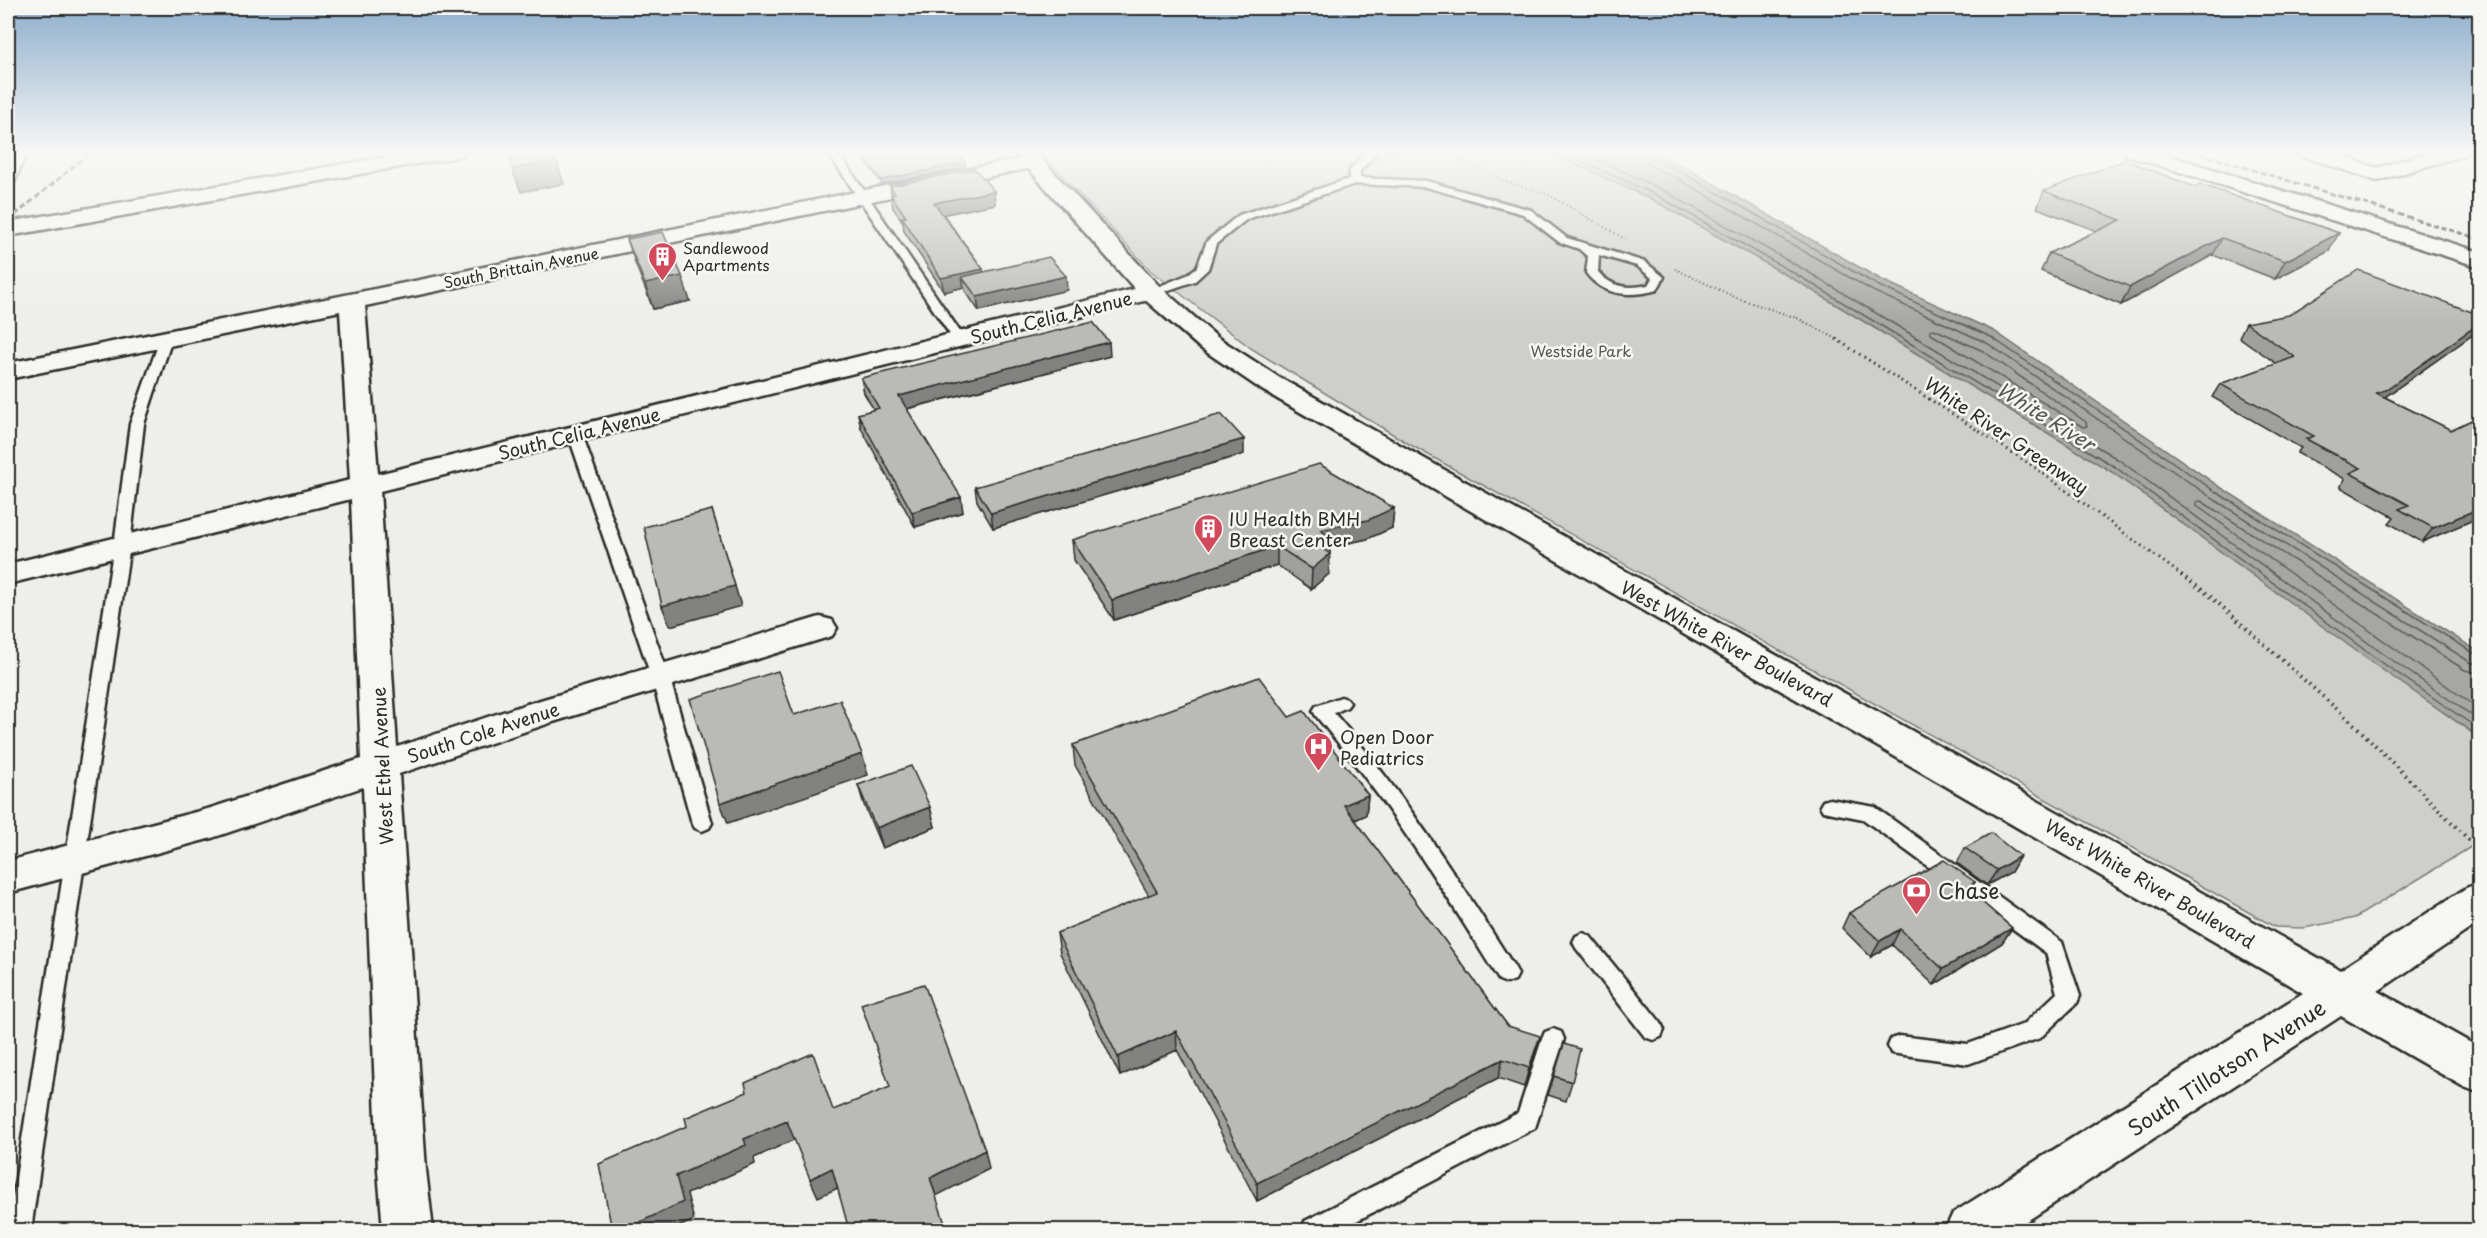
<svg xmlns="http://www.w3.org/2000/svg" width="2487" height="1238" font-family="'Playpen Sans',sans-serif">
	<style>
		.green { fill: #cececa; stroke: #7c7c7a; stroke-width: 1.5 }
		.water { fill: #a6a6a3; stroke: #757573; stroke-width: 1.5 }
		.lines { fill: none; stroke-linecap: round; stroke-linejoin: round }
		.shore { stroke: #5c5c5b; stroke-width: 1.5 }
		.lane-casing { stroke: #2b2b2b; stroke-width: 5 }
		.street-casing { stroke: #2b2b2b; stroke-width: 5 }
		.secondary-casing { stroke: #2b2b2b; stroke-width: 5 }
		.path-far2 { stroke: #2b2b2b; stroke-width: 2; stroke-dasharray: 1 3; stroke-linecap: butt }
		.path-far1 { stroke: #2b2b2b; stroke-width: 3; stroke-dasharray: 1.5 4; stroke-linecap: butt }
		.path { stroke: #2b2b2b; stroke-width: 4; stroke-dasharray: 1.5 4.5; stroke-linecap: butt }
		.lane { fill: #f6f6f2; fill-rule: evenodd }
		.street { fill: #f6f6f2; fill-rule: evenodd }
		.secondary { fill: #f6f6f2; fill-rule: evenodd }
		.rail { stroke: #2b2b2b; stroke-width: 3; stroke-dasharray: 6 3; stroke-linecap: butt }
		.wall { fill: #a0a09d; stroke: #2b2b2b; stroke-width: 1.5 }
		.shaded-wall { fill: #828280; stroke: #2b2b2b; stroke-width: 1.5 }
		.building { fill: #babab7; stroke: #2b2b2b; stroke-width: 1.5 }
		.labels { text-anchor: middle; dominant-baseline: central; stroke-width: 5; stroke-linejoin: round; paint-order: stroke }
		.far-poi-label { font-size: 15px; fill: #2b2b2b; stroke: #f6f6f2; text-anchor: start }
		.far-street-label { font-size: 15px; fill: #2b2b2b; stroke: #f6f6f2 }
		.far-park-label { font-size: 15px; fill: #545453; stroke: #f6f6f2 }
		.street-label { font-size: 18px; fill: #2b2b2b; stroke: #f6f6f2 }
		.poi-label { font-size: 18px; fill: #2b2b2b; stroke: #f6f6f2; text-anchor: start }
		.water-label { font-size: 20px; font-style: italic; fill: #565655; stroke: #f6f6f2 }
		.near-poi-label { font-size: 21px; fill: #2b2b2b; stroke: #f6f6f2; text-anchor: start }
		.near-street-label { font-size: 21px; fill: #2b2b2b; stroke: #f6f6f2 }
	</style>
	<rect width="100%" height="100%" fill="#eeeeea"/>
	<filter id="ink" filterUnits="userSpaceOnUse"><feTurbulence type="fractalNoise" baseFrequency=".0167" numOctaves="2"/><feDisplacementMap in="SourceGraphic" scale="12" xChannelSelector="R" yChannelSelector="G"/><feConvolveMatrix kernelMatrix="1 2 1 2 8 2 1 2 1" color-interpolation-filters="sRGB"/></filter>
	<g filter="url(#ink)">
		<path class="green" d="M1039,151H1546L1653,200L1797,281L2112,472L2479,738V842L2355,918L2304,928L2275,927L1409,444L1252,349L1151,271Z"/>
		<path class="water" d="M1546,151H1650L1681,165L1880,279L1994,331L2220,487L2479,652V737L2374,664L2112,472L1797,281L1653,200Z"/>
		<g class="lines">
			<path class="shore" d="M1560,151L1656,195L1799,276L2115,467L2377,659L2480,730
				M1578,151L1659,188L1803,269L2119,460L2382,653L2480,721
				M1642,151C1646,168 1661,171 1675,177L1873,291L1987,343L2212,498L2470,662L2480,665
				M1650,151L1653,159L1678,170L1877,285L1991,337L2216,492L2480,657
				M1934,329L1983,351L2086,422L2087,426L2083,427L1931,334L1930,330Z
				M2480,674L2465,670L2201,501L2196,502L2197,506L2480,710"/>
			<defs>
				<path id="lane" d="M827,151H837L965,339L963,342H955Z
					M1367,151H1378L1360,171V178L1426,181L1531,210L1567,238L1645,262L1664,277L1657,290C1631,297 1604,297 1586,273L1588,257L1579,249L1559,242L1523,214L1426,187L1355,184L1247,219L1216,244L1208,269L1195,281L1151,296L1145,292L1187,275L1197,267L1207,241L1239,215L1349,179L1350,170ZM1599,255L1637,266L1652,278L1648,285C1629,289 1612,288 1598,272Z
					M166,335L172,339L144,424L130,545L31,1230H8L114,545L130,424L160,339Z
					M575,430L582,434L669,676L712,823L709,828L702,831L695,828L692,823L651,676L568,434Z
					M1341,697L1347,699L1350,703L1347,707L1334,713C1403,792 1458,879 1515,968L1518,974L1515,980L1507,983L1499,980C1441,886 1388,801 1316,716L1313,711L1316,706Z
					M1830,799L1875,807L2062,942L2080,996L2077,1003L2040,1038L1968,1064L1891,1053L1888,1046L1891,1039L1899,1036L1968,1044L2024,1024L2057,993L2046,953L1863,819L1823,811L1820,806L1823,801Z
					M1583,933L1590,936L1661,1023L1664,1030L1661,1037L1653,1040L1645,1037L1576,948L1573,942L1576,936Z
					M1553,1029L1561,1032L1564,1039L1535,1128L1339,1230H1302L1305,1221L1518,1113L1542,1039L1545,1032Z"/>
				<path id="street" d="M8,151H27L15,181L8,183Z
					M420,151H466L463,155L456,157L8,236V222Z
					M2296,151H2326L2377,168L2435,151H2467L2464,155L2377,181L2299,155Z
					M1034,156L1041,158L1044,162L1041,166L365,306L378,474L1151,285L1160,287L1163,292L1160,297L380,491L397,747L527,704L820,617L832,620L837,628L832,636L553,722L399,774L426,1170L433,1230H383L378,1170L363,787L212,838L8,893V861L211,808L361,759L351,499L8,584V564L350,480L340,311L8,379V363Z"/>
				<path id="secondary" d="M1013,151H1034L1160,287L1217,337L1280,378L2340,970L2466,888L2480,883V922L2378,991L2480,1048V1093L2464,1087L2341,1016L2013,1230H1945L1953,1213L2303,993L1262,390L1199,347L1142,297Z
					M2123,151H2154L2480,252V267L2126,155Z"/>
			</defs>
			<use href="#lane" class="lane-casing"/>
			<use href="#street" class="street-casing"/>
			<use href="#secondary" class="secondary-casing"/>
			<path class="path-far2" d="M1446,151L1501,180L1549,195L1625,239
				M1675,269L1737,298L1797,318L1839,340"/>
			<path class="path-far1" d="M1836,339L2030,464L2183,576"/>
			<path class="path" d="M2181,575L2209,595L2357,727L2480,851"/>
			<use href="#lane" class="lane"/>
			<use href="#street" class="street"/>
			<use href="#secondary" class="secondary"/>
			<path class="rail" d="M2191,151L2480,239
				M8,221L92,151"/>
		</g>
		<path class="wall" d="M858,151H901L902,153L966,168L882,184Z
			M890,186L995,204L943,214L983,269V272L1067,290L979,311L965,291L964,287L944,292L904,231L903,222L893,208Z
			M2044,191L2329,251L2275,279L2213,255L2121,305L2041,271L2049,253L2097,231L2037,208Z
			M627,239L690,301L653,309L635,263Z
			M2246,323L2478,331L2385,397L2451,430L2480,416V517L2422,542L2389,523L2394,517L2340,487L2345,479L2297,453L2301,448L2212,397L2220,384L2277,364L2239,337Z
			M1110,356L907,409L963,512L915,527L861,428L858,414L874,410L864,393L861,378Z
			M1244,454L993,528L977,501L975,487Z
			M1394,508L1392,528L1367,539L1330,547L1329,574L1311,589L1277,565L1114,620L1074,560L1072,540Z
			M1289,717L1368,795L1366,815L1355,820L1508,1026L1534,1055L1524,1087L1498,1078L1257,1201L1177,1050L1120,1076L1060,953L1057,933L1149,896L1075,765L1073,745Z
			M858,785L930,807L935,827L882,848L864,805Z
			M1965,848L2020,856L2011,872L1987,885L1957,863Z
			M1975,882L1970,892L2012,928L2002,943L1934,985L1892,945L1871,957L1842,928L1849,913Z
			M1554,1076L1572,1082L1566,1101L1548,1095Z"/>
		<path class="shaded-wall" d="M553,151L564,184L521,192L512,169Z
			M965,163L966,168L882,184L881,180Z
			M994,191L995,204L936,216L934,203Z
			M2339,233L2329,251L2275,279L2285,261Z
			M2222,238L2213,255L2121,305L2130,287Z
			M983,269L985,282L962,277L964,287L944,292L941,278Z
			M682,276L690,301L653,309L645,284Z
			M1066,276L1067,290L979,311L977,297Z
			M2480,323V329L2478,331L2376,403V393Z
			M1109,342L1110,356L902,410L899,396Z
			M1244,439V454L993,528L991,513Z
			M961,497L963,512L915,527L912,512Z
			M1394,508L1392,528L1367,539L1330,547L1329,574L1311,589L1312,569L1318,546L1321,530Z
			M2480,508V517L2422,542L2433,528Z
			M712,510L741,606L670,626L662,606Z
			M1277,546V565L1114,620L1112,600Z
			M862,754L868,775L728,823L720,803Z
			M1368,795L1366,815L1343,825L1344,805Z
			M930,807L935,827L882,848L876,828Z
			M2020,856L2011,872L1987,885L1997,870Z
			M1975,882L1966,897V888Z
			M2012,928L2002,943L1934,985L1943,969Z
			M1900,929L1892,945L1871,957L1880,941Z
			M1176,1031L1177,1050L1120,1076L1118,1057Z
			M1540,1036L1534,1055L1524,1087L1529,1068Z
			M1503,1059L1498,1078L1257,1201V1183Z
			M787,1121L796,1139L754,1158L755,1164L687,1194L694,1220L672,1230H623L676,1176L744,1139Z
			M985,1150L989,1169L936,1196L930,1178Z
			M832,1168L840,1187L818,1197L810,1179Z
			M870,1227L872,1230H862Z"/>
		<path class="building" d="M508,151H552L555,161L512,169Z
			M860,151H901L902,153L915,151H955L965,163L881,180Z
			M2125,160L2195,187L2200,184L2339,233L2285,261L2222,238L2130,287L2049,253L2121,220L2044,191Z
			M975,169L994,191L934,203L983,269L941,278L902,217H906L891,195L895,194L890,186Z
			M663,232L682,276L645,284L627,239Z
			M1049,257L1066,276L977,297L962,277Z
			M2358,270L2480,315V323L2385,390L2376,393L2451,430L2480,416V508L2433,528L2399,509L2409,505L2350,473L2361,468L2306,439L2314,436L2220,384L2295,357L2246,323L2289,315Z
			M1093,322L1109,342L899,396L961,497L912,512L858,414L879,408L861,378Z
			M1221,414L1244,439L991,513L975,487L1105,450Z
			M1319,464L1394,508L1368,520L1321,530L1330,538L1318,546L1330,554L1312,569L1277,546L1112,600L1072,540Z
			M712,510L735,586L662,606L644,527Z
			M778,671L794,715L840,700L862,754L720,803L690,699Z
			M1259,677L1289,717L1304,711L1368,795L1344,805L1508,1026L1540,1036L1529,1068L1503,1059L1257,1183L1176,1031L1118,1057L1057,933L1157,892L1073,745Z
			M911,766L930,807L876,828L858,785Z
			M1991,833L2020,856L1997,870L1965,848Z
			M1944,860L1975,882L1966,888L2012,928L1943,969L1900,929L1880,941L1849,913Z
			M924,984L985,1150L930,1178L947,1230H872L870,1227L862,1230H849L832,1168L810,1179L787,1121L744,1139L746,1145L676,1176L683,1202L623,1230H612L599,1164L687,1126L685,1118L747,1092L745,1083L813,1053L833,1110L890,1087L861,1004Z
			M1564,1044L1580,1049L1572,1082L1554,1076Z"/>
	</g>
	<linearGradient id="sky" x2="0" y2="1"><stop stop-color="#8daecc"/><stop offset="0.47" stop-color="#f7f7f6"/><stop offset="1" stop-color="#f7f7f6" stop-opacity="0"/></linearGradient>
	<rect width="2487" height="324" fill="url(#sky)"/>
	<defs>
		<symbol id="building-pin" viewBox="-11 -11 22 30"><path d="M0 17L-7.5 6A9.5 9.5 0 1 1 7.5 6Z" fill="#d1495b" stroke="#f6f6f2"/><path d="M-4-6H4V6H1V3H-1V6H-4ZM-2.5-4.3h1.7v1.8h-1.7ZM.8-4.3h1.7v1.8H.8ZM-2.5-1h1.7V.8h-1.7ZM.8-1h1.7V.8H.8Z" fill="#fff"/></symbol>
		<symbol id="hospital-pin" viewBox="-11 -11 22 30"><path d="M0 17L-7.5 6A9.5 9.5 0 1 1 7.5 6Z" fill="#d1495b" stroke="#f6f6f2"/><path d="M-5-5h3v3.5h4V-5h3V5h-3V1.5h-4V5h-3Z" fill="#fff"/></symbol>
		<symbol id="bank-pin" viewBox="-11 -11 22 30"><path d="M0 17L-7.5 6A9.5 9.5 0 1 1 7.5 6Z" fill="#d1495b" stroke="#f6f6f2"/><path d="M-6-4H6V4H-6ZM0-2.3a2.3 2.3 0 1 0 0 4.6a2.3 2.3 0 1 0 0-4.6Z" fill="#fff"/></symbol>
	</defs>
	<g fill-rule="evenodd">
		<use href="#building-pin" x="646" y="240" width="33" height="45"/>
		<use href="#building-pin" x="1192" y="512" width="33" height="45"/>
		<use href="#hospital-pin" x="1302" y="730" width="33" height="45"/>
		<use href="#bank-pin" x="1900" y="874" width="33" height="45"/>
	</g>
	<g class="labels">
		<g class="far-poi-label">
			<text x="683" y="247">Sandlewood<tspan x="683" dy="17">Apartments</tspan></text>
		</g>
		<g class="far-street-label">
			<text transform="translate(521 267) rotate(-11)">South Brittain Avenue</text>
		</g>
		<g class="far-park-label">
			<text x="1581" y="350">Westside Park</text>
		</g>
		<g class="street-label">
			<text transform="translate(1051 317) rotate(-14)">South Celia Avenue</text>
			<text transform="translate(579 433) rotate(-14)">South Celia Avenue</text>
			<text transform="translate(2007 435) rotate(34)">White River Greenway</text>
			<text transform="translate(1727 643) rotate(29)">West White River Boulevard</text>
			<text transform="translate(483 732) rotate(-18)">South Cole Avenue</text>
			<text transform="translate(382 766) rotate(-93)">West Ethel Avenue</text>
			<text transform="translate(2150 883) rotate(30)">West White River Boulevard</text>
		</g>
		<g class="poi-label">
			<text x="1229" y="518">IU Health BMH<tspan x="1229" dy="21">Breast Center</tspan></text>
			<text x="1340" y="736">Open Door<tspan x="1340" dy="21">Pediatrics</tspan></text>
		</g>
		<g class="water-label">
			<text transform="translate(2046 416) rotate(32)">White River</text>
		</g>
		<g class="near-poi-label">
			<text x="1938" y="890">Chase</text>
		</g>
		<g class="near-street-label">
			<text transform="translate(2226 1067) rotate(-33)">South Tillotson Avenue</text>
		</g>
	</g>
	<rect width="2487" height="1238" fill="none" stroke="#f6f6f2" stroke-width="30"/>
	<rect x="15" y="15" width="2457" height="1208" fill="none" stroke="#2b2b2b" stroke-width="2" filter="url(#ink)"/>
</svg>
